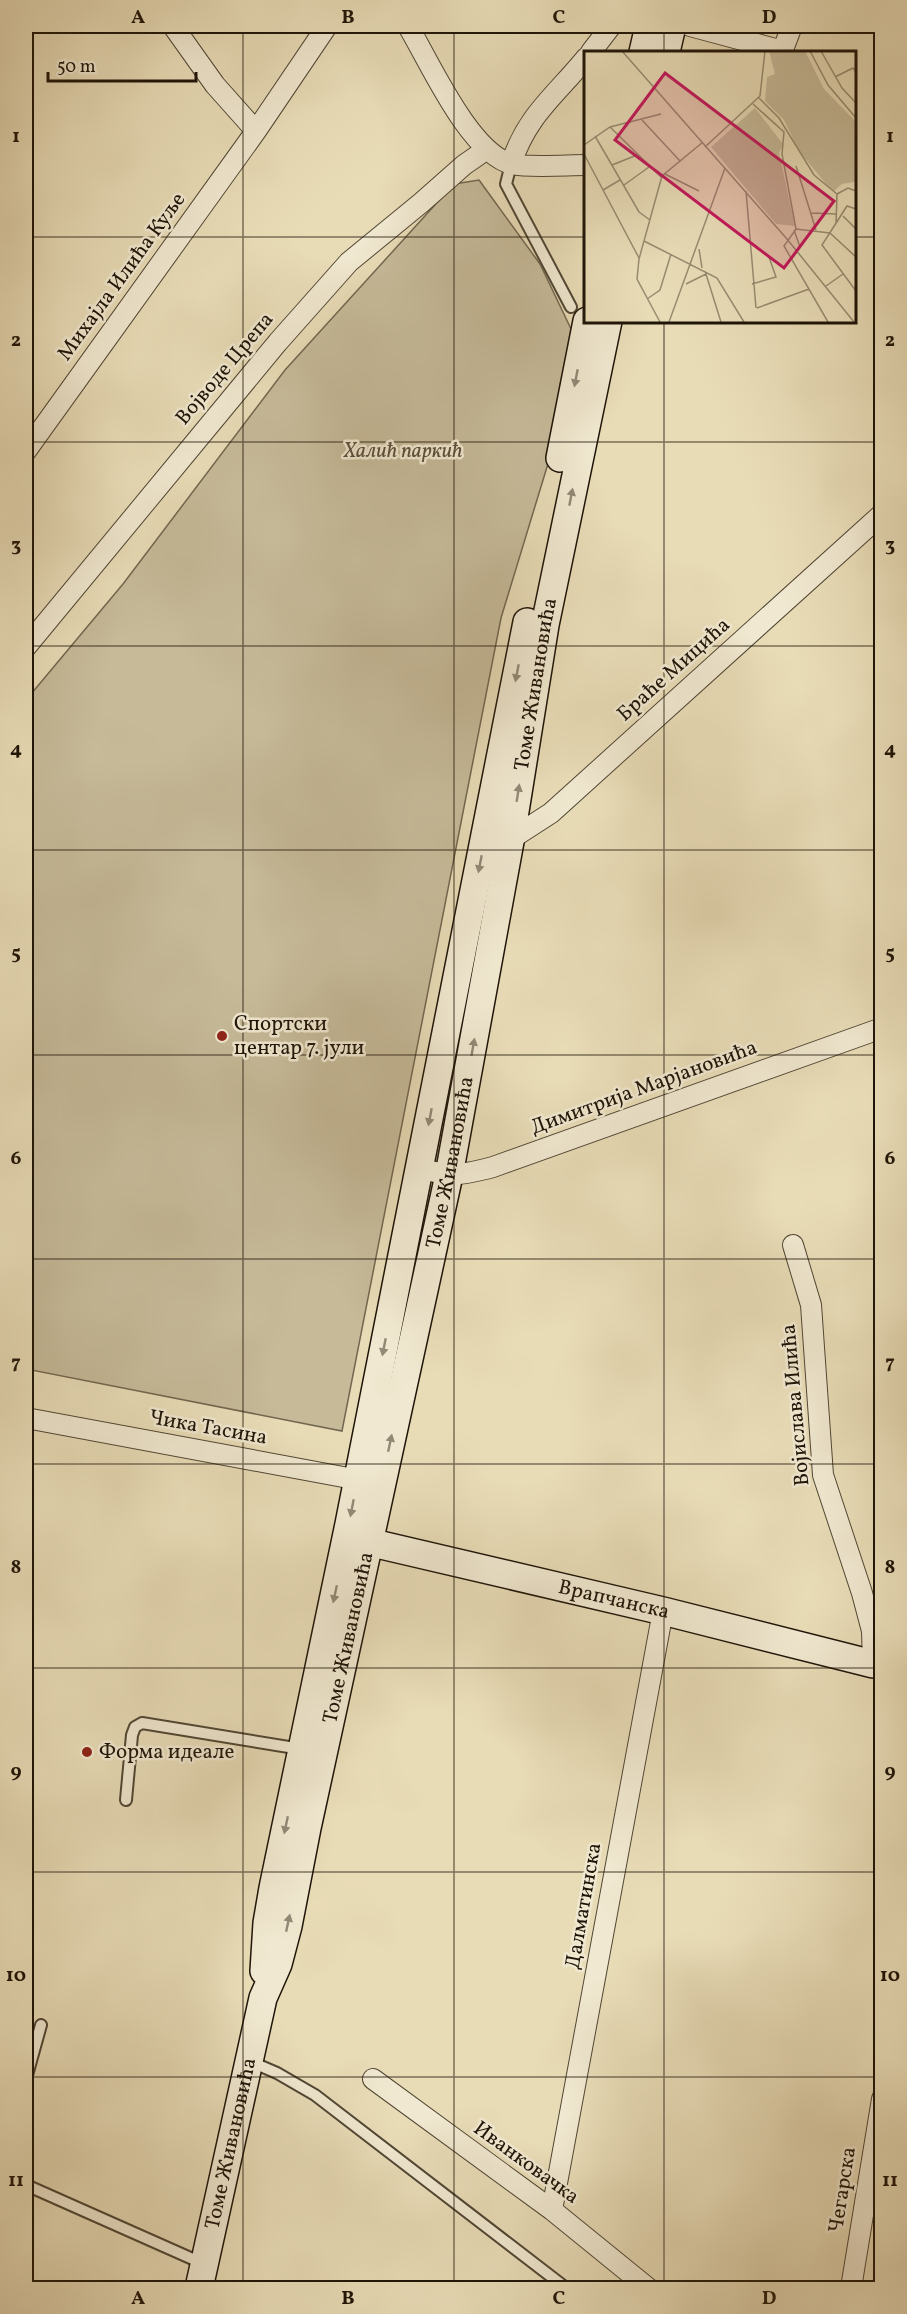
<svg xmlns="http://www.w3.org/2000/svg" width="907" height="2314" font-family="Vollkorn,serif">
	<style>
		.green { fill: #c6ba99; stroke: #726750; stroke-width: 1.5 }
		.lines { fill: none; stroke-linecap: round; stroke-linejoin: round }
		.service-casing { stroke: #504634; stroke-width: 14 }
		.minor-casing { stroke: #504634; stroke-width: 22 }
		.secondary-casing { stroke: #1e1408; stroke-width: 30 }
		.service { stroke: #f0e8d0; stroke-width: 10 }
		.minor { stroke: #f0e8d0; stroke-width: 20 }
		.secondary { stroke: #f0e8d0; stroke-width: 27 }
		.oneway { fill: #928976 }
		.grid { fill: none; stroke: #1e1408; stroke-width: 1.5; stroke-opacity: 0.55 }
		.poi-dot { fill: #8f2418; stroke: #f0e8d0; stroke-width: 2 }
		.labels { text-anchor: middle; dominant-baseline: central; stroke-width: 5; stroke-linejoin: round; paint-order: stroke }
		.street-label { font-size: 21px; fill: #1e1408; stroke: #f0e8d0 }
		.park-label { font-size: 21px; font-style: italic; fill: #594e3b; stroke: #f0e8d0 }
		.poi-label { font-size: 21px; fill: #1e1408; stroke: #f0e8d0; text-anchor: start }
		.inset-road { fill: none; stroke: #978c71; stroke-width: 1.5 }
		.view { fill: #c2185b; fill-opacity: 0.15; stroke: #c2185b; stroke-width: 3 }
		.inset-edge { fill: none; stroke: #1e1408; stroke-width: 3 }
		.neatline { fill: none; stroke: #1e1408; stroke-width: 2 }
		.grid-label { font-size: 20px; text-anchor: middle; font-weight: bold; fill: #1e1408 }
	</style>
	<rect width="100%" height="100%" fill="#e8dcb7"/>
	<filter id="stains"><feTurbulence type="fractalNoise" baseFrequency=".00333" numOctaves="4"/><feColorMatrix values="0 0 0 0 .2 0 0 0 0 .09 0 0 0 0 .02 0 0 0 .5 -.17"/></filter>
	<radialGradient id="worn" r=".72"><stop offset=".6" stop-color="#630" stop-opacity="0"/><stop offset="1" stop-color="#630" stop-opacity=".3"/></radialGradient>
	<path class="green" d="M479,180L540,264L582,352L501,618L342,1431L26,1369V700L123,584L285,370L454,184Z"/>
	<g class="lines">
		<defs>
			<path id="service" d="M511,164L506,184L571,307
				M126,1800L132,1735L135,1727L142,1723L301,1749
				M249,2061L277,2073L315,2095L566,2288
				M26,2079L41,2025
				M26,2185L204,2264"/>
			<path id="minor" d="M173,26L215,85L256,131
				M408,26C429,61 470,154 512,164C529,168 567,165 586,165
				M690,26L783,51
				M591,52L611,26
				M782,52L792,26
				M511,164C527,115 555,96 586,58
				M26,451L256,131L327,26
				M26,647L278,342L349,262L421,203L464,165L487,149
				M500,835H517L551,813L882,514
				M419,1169C453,1176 460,1176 493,1167L882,1028
				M793,1245L811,1305L823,1475L862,1593L872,1631L873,1664
				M26,1418L370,1482
				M373,2079L552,2210L648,2288
				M552,2210L663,1611
				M851,2288L882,2099"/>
			<g id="secondary">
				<path d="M643,52L649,26"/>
				<path d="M666,52L672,26"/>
				<path d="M560,458L587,321"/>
				<path id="s1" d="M351,1538L663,1611L873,1664H882"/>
				<path d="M264,1971L267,1923L273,1888L349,1524L527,622"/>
				<path id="s2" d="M199,2288L263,1998L278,1964L288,1926L307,1828L449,1175L511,836L545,625L608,321"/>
			</g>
		</defs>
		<use href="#service" class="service-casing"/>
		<use href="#minor" class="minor-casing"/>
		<use href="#secondary" class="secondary-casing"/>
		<use href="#service" class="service"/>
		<use href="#minor" class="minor"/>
		<use href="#secondary" class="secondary"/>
	</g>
	<defs><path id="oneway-solid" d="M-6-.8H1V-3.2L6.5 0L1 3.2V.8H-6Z" transform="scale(1.5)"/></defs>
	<g class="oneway">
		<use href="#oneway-solid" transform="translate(576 378) rotate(101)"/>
		<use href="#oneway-solid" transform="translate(571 497) rotate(-79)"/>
		<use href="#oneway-solid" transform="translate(517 673) rotate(101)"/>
		<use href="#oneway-solid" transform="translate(518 793) rotate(-81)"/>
		<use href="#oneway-solid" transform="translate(480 864) rotate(101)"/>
		<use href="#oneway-solid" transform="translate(473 1047) rotate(-80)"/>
		<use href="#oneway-solid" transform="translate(430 1117) rotate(101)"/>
		<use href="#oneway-solid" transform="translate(384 1347) rotate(101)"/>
		<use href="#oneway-solid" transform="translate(390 1443) rotate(-78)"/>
		<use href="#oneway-solid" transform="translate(352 1508) rotate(101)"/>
		<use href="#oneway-solid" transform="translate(335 1594) rotate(102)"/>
		<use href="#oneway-solid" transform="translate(286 1825) rotate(102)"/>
		<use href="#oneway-solid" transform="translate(288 1923) rotate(-78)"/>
	</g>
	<path class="grid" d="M243,26V2288M454,26V2288M664,26V52M26,237H586M854,237H882M664,321V2288M26,442H882M26,646H882M26,850H882M26,1055H882M26,1259H882M26,1464H882M26,1668H882M26,1872H882M26,2077H882"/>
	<g class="poi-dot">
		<circle cx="222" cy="1036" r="6"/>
		<circle cx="87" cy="1752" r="6"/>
	</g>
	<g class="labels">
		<g class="street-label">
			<text transform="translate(122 277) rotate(-54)">Михајла Илића Куље</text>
			<text transform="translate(225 369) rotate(-50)">Војводе Црепа</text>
			<text transform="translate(674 670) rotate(-42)">Браће Мицића</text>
			<text stroke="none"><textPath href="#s2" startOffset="1640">Томе Живановића</textPath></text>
			<text transform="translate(644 1088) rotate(-20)">Димитрија Марјановића</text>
			<text stroke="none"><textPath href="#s2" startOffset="1154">Томе Живановића</textPath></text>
			<text transform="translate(796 1405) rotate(-95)">Војислава Илића</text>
			<text transform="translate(208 1428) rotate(10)">Чика Тасина</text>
			<text stroke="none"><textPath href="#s1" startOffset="270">Врапчанска</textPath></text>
			<text stroke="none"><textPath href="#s2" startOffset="668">Томе Живановића</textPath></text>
			<text transform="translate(584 1906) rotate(-80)">Далматинска</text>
			<text stroke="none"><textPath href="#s2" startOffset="148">Томе Живановића</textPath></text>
			<text transform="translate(526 2163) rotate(36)">Иванковачка</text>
			<text transform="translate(843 2190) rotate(-81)">Чегарска</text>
		</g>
		<g class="park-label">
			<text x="403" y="451">Халић паркић</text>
		</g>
		<g class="poi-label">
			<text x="234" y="1024">Спортски<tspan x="234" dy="24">центар 7. јули</tspan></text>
			<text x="99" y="1752">Форма идеале</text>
		</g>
	</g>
	<g transform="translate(584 51)">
		<rect width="272" height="272" fill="#e8dcb7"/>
		<path d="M185,0H221L240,38L271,70V131L258,133L250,140L242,133L215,100L200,69L181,50L183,26L191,23ZM171,57L199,93L195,102L211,175L192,173L127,96Z" fill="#c6ba99"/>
		<path class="inset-road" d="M38,0L203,188L270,271M226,0L244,34L272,67M237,0L258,37L272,52M251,26L269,17L272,21M175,47L195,67L230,124L253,143M169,53L200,81L198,103L212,178M58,69L96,110M26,76L78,127M11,85L55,161L66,169M0,94L26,76L77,63M121,96L176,45L181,0M0,103L55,207M28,114L53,104M212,115L232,179M81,123L115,140M40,134L65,116M19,139L36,129M162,140L172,257M272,158L263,155L238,194L272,240M227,162L252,163M259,165L272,178M252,172L253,143L264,137L272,140M210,179L216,196L213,200M246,182L272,206M60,190L133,227L160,271M115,198L118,217M121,220L137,271M102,233L122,223M168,233L192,226L185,206M242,235L259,223M63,248L76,239L87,203M173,257L225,238M76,271L53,228L55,208L78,125L119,91M85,271L141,117M244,271L200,195L212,178L246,182"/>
		<path class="view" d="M81,22L250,150L200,217L31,89Z"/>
		<rect width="272" height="272" class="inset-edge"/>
	</g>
	<rect width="907" height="2314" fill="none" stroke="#e8dcb7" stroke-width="66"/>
	<path d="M48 72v9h148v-9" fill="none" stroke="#1e1408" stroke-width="3"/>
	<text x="57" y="72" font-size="18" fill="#1e1408" stroke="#f0e8d0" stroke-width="4.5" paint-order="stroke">50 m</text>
	<rect x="33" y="33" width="841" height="2248" class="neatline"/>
	<g class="grid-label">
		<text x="138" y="23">A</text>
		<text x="348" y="23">B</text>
		<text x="559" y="23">C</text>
		<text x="769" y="23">D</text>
		<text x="16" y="142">1</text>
		<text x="890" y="142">1</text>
		<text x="16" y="346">2</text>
		<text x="890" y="346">2</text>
		<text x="16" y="551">3</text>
		<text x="890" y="551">3</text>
		<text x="16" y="755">4</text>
		<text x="890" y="755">4</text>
		<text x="16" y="959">5</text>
		<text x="890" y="959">5</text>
		<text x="16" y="1164">6</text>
		<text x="890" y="1164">6</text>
		<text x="16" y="1368">7</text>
		<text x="890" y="1368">7</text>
		<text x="16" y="1573">8</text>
		<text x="890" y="1573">8</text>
		<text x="16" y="1777">9</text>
		<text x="890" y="1777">9</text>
		<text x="16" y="1981">10</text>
		<text x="890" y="1981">10</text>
		<text x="16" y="2186">11</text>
		<text x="890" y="2186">11</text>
		<text x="138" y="2304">A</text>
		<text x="348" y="2304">B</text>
		<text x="559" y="2304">C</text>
		<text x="769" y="2304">D</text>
	</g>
	<rect width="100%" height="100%" filter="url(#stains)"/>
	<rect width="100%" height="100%" fill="url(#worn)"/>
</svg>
